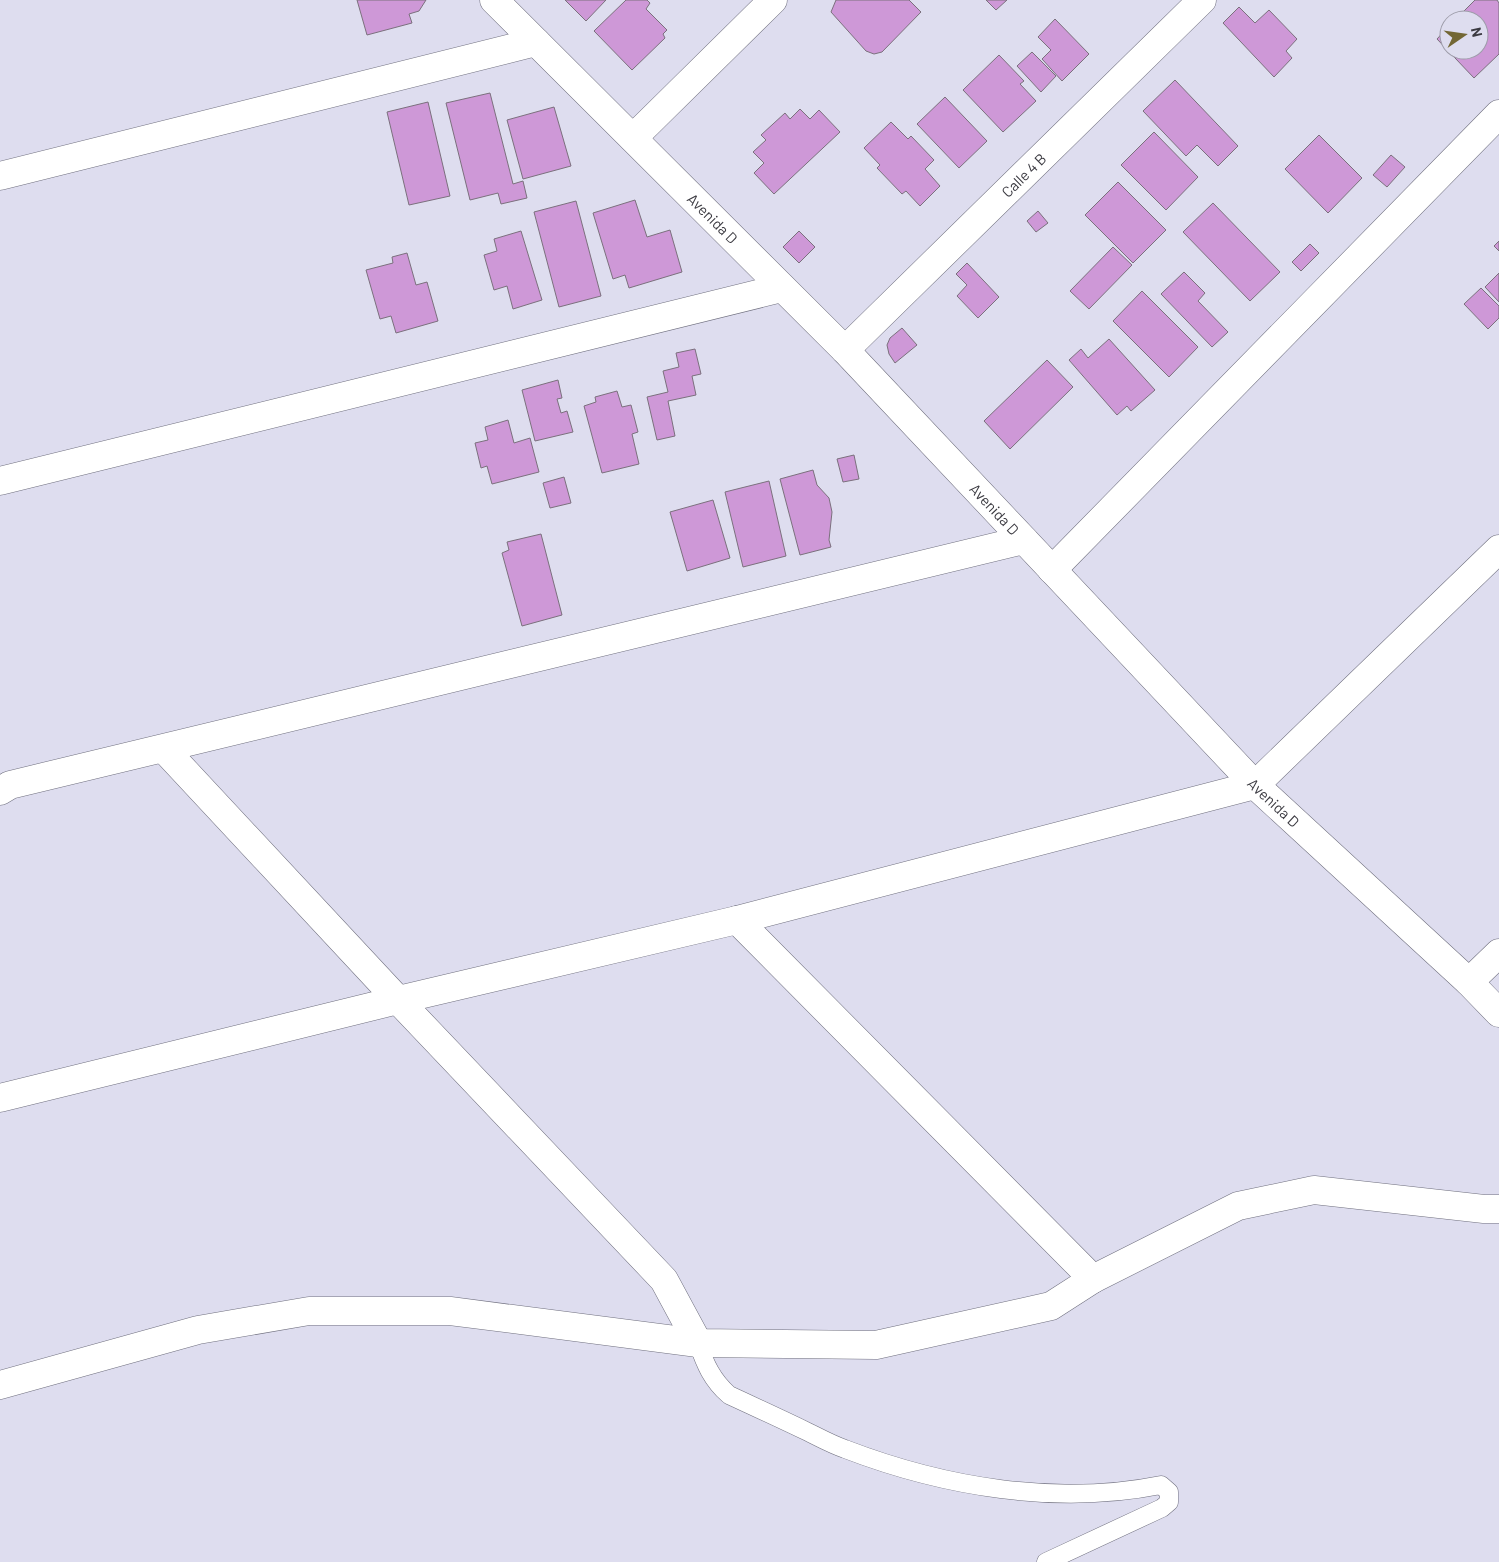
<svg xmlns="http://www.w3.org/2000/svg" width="1499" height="1562" font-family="Barlow,sans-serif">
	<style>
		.building { fill: #ce98d7; stroke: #7b707d }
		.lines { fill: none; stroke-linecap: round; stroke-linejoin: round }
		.service-casing { stroke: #6f6f7e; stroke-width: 19 }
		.minor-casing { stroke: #6f6f7e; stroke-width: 29 }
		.service { stroke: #fff; stroke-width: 18 }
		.minor { stroke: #fff; stroke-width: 28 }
		.labels { text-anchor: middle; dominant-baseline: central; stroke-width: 4; stroke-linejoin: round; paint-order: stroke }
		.street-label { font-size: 15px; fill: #3b3a41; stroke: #deddef }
	</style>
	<rect width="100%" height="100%" fill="#deddef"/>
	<path class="building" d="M357,0H426L419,11L409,14L412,23L367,35Z
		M565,0H606L586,21Z
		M626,0H647L650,3L646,9L667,30L663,34L665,38L632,70L594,31Z
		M836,0H909L921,12L882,52L874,54L866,51L831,12Z
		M986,0H1007L996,10Z
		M1475,0H1497L1499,3V54L1474,78L1437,39L1449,26V50H1479V20H1455Z
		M1239,7L1255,23L1269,10L1297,39L1286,51L1292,58L1274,77L1223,23Z
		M1055,19L1089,54L1062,81L1042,59L1051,50L1038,37Z
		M1032,52L1056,76L1041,92L1017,66Z
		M999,55L1024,81L1020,84L1036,101L1003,132L963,90Z
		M1175,80L1238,146L1218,166L1197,145L1186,156L1143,111Z
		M490,93L513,184L523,181L527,198L501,204L498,193L470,200L446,103Z
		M945,97L987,141L959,168L917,124Z
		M428,102L450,196L409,205L387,112Z
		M554,107L571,166L523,179L507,120Z
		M800,109L810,119L819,110L840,132L774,194L754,173L764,163L753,152L766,140L761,135L785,113L790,119Z
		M891,122L908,139L911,136L934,160L925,169L940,186L920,206L906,191L902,194L877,168L880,165L864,148Z
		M1154,132L1198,177L1166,210L1121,165Z
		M1319,135L1362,178L1328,213L1285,169Z
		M1391,155L1405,167L1387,187L1373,175Z
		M1118,182L1166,230L1133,263L1085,215Z
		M635,200L647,237L670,230L682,272L629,288L625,275L613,279L593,213Z
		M576,201L601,296L559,307L534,212Z
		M1213,203L1280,272L1250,301L1183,232Z
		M1038,211L1048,223L1036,232L1027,221Z
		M521,231L542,300L513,309L507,286L494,290L484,255L497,251L494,239Z
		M799,231L815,247L799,263L783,247Z
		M1499,241V251L1494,246Z
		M1310,244L1319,253L1301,271L1292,262Z
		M1113,247L1132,265L1089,309L1070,291Z
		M407,253L416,285L427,282L438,321L396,333L391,316L380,319L366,270L393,263L392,257Z
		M967,263L999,297L978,318L957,296L967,285L956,274Z
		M1184,272L1205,293L1198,301L1228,332L1212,347L1161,294Z
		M1499,273V302L1485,287Z
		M1481,288L1499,306V318L1488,329L1464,304Z
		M1142,291L1198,347L1169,377L1113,321Z
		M902,328L917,345L895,363L889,354L887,345L890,338Z
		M1109,339L1155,390L1131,411L1127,406L1117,415L1069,360L1081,349L1088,358Z
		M695,349L701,374L692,376L696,395L668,401L675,436L657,440L647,397L668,392L663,371L679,367L676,353Z
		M1047,360L1073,387L1010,449L984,421Z
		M558,380L562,398L557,399L561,413L567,411L573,432L535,441L522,390Z
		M617,391L622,407L631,405L638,432L632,434L639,464L602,473L584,406L596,402L595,397Z
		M508,420L514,443L530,438L539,472L492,484L487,466L481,468L475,443L488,440L485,427Z
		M854,455L859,479L843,482L837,459Z
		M813,470L817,485L829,498L832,512L829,540L831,547L800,555L780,479Z
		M564,477L571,503L550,508L543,483Z
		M769,481L786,556L743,567L725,492Z
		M713,500L730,558L687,571L670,512Z
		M541,534L562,615L522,626L502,553L509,550L507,542Z"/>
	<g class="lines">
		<defs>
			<path id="service" d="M698,1343C705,1364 712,1380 729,1395C755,1407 781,1419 808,1432C820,1438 833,1445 845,1449C944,1487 1057,1506 1161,1485L1169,1492V1502L1162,1508L1046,1562"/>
			<g id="minor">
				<path id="s1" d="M494,0L845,350L1255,785L1469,982L1499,1013"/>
				<path d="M633,138L773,0"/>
				<path d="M0,176L536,42"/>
				<path id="s2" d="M845,350L1202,0"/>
				<path d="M0,481L782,288"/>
				<path d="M1052,570L1499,114"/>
				<path d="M164,749L398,1000L664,1280L698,1343"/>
				<path d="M0,791L10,785L1024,540"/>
				<path d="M737,920L1093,1279"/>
				<path d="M1469,982L1499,953"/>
				<path d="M0,1098L398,1000L737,920L1255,785L1499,549"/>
				<path d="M0,1385L198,1330L309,1311H450L698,1343L876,1345L1051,1306L1093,1279L1238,1206L1314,1190L1484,1209H1499"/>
			</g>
		</defs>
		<use href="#service" class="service-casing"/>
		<use href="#minor" class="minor-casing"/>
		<use href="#service" class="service"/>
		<use href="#minor" class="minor"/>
	</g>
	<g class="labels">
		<g class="street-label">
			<text stroke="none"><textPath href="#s2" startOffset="250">Calle 4 B</textPath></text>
			<text stroke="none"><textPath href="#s1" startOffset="309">Avenida D</textPath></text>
			<text stroke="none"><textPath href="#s1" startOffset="714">Avenida D</textPath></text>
			<text stroke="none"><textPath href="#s1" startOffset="1119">Avenida D</textPath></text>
		</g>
	</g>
	<g transform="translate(1464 35) rotate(77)"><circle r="24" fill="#deddef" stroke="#9d9ca9"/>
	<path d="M0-4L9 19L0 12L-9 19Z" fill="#736734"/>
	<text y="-8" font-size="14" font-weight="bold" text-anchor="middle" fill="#3b3a41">N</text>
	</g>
</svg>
